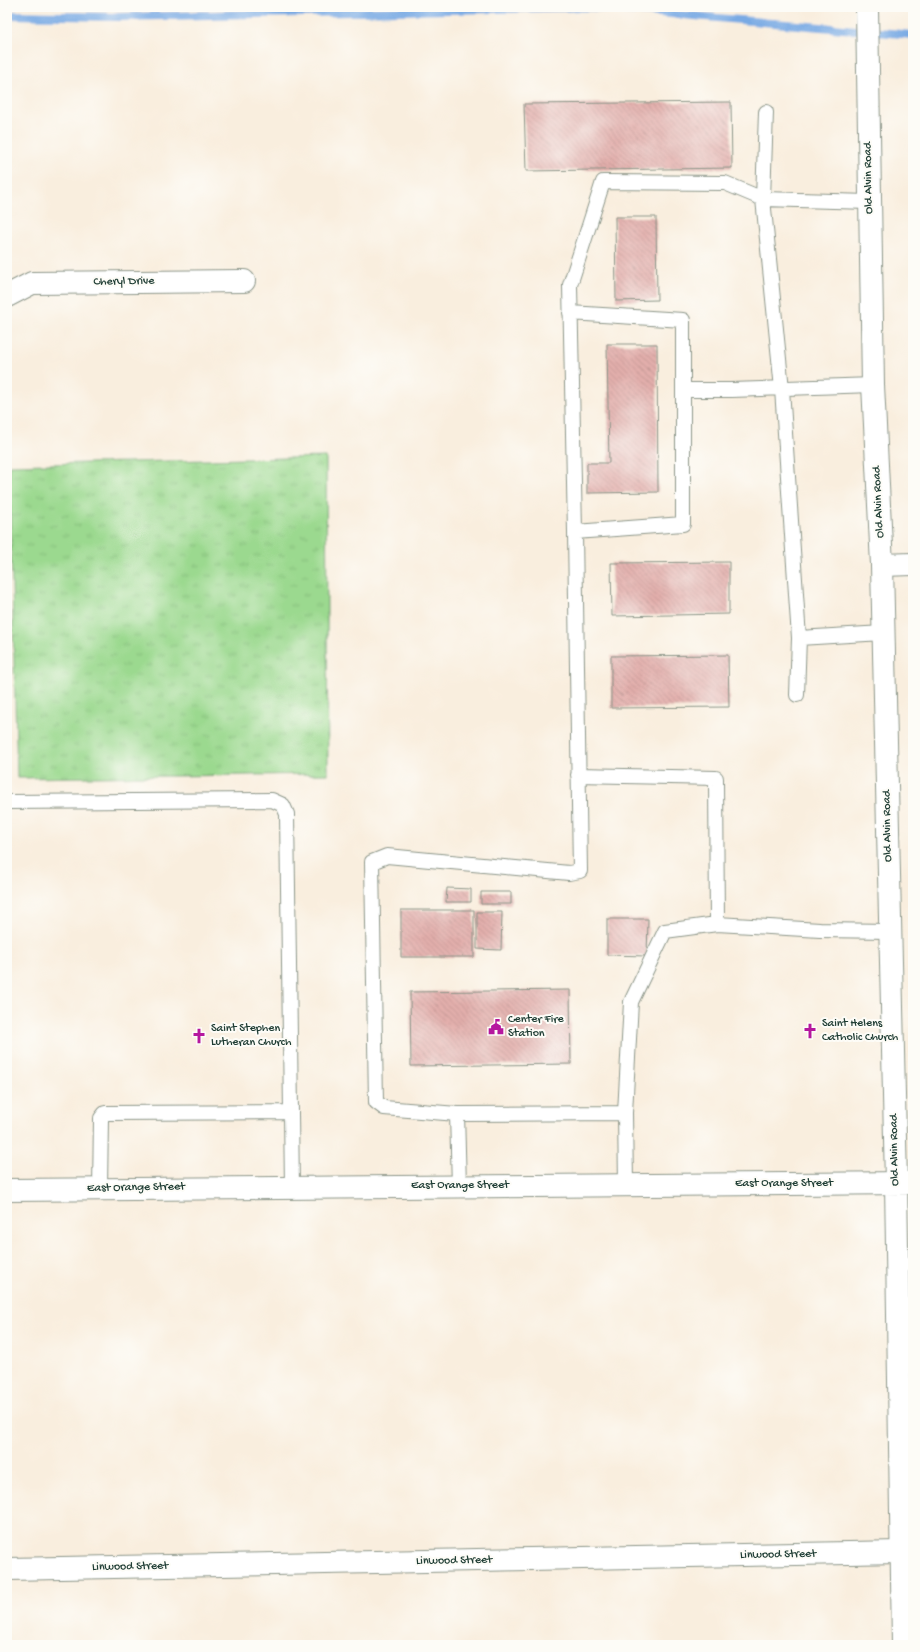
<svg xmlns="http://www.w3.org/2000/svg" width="920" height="1652" font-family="'Gochi Hand',sans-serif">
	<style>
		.park { fill: url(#park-tufts); stroke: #5d8b62 }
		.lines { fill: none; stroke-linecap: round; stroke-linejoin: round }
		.stream { stroke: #79aae4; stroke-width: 8 }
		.building { fill: url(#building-back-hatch) }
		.lane-casing { stroke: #8c9689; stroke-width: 16 }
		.street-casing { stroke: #8c9689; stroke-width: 24 }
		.secondary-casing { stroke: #8c9689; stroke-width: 24 }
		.lane { stroke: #fff; stroke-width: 14 }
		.street { stroke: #fff; stroke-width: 22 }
		.secondary { stroke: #fff; stroke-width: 22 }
		.labels { text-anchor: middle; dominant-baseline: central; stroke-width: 4; stroke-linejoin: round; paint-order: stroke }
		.street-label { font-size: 12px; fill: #1f3d34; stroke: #fdfcf7 }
		.poi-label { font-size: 12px; fill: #1f3d34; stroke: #fdfcf7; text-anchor: start }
	</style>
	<defs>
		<pattern id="park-tufts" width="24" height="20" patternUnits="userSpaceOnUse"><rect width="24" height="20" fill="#9bd98f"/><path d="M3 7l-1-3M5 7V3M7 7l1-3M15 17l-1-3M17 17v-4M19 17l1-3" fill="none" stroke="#85bb7c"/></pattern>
		<pattern id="building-back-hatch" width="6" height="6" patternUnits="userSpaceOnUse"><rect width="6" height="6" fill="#e3afac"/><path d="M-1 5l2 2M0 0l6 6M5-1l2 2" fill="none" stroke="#b7908d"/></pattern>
	</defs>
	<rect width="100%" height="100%" fill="#fdfcf7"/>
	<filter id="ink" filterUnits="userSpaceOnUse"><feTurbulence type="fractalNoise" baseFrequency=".025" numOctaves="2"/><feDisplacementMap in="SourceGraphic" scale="8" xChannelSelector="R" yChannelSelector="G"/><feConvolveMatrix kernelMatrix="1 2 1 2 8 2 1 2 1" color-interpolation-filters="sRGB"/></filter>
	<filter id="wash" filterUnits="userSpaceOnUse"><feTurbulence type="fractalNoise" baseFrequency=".012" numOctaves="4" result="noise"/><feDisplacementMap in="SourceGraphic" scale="16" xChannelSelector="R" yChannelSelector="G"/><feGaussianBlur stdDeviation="0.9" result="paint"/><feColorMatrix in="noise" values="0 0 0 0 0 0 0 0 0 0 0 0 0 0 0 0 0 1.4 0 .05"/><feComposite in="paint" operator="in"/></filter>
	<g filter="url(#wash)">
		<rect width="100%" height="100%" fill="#f9eede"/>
		<path class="park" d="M326,457L328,774L17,778L9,465Z"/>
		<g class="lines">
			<path class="stream" d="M7,15L117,17L590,7L913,35"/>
		</g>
		<g id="blocks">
			<path class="building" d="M731,102L732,168L526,171L524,104Z
				M615,217H656L657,300L616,301Z
				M607,344H657L658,492L587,493V463H609Z
				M729,562V614L612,616L611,563Z
				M728,655L729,707L611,708V656Z
				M447,888L471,889V902H446Z
				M481,892H511V904H481Z
				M401,910H474V957H401Z
				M477,912H502L501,950L477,949Z
				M607,919H648L647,956L607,955Z
				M570,990L571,1064L411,1066L410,992Z"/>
		</g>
	</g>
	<g filter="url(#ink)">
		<use href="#blocks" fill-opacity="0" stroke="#8c9689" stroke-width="1"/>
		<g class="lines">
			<defs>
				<path id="lane" d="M766,112L763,199L782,389L799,638L883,633
					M570,313L683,320V524L575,532
					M683,390H731L873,385
					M797,695L799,638
					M578,775L716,778L717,924L665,931L631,1002L625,1113
					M7,802L272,800L283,805L287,814L292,1187
					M717,924L820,930L890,931
					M457,1114L384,1108L376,1102L372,862L387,856L569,873L580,871L575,532L570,285L603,182L725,183L763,199L869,202
					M459,1186L457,1114L625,1113L626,1185
					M100,1189L101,1118L105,1113L291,1112"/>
				<path id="street" d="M7,296L32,283L244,281
					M882,565L913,564
					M7,1569L901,1552"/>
				<path id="secondary" d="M867,7L873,385L882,565L896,1183L903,1645
					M7,1190L913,1183"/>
			</defs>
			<use href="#lane" class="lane-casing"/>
			<use href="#street" class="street-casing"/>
			<use href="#secondary" class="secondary-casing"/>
			<use href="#lane" class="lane"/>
			<use href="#street" class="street"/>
			<use href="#secondary" class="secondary"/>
		</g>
	</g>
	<defs>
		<symbol id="civic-bare" viewBox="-9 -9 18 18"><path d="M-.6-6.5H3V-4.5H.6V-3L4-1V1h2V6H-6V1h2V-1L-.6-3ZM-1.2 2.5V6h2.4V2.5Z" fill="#b5179e" stroke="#fdfcf7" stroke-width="2.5" paint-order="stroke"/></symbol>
		<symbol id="church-bare" viewBox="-9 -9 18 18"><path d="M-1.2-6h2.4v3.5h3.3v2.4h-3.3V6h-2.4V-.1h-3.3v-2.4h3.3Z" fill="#b5179e" stroke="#fdfcf7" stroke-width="2.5" paint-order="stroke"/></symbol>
	</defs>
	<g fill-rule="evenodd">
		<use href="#civic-bare" x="485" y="1016" width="22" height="22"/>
		<use href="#church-bare" x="799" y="1020" width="22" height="22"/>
		<use href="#church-bare" x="188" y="1025" width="22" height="22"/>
	</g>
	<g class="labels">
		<g class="street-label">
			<text transform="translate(869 178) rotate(-91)">Old Alvin Road</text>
			<text transform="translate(124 282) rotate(-1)">Cheryl Drive</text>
			<text transform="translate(879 502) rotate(-93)">Old Alvin Road</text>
			<text transform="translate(888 826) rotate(-91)">Old Alvin Road</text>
			<text transform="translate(895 1150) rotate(-91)">Old Alvin Road</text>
			<text x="784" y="1184">East Orange Street</text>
			<text x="460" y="1186">East Orange Street</text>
			<text transform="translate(136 1188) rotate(-1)">East Orange Street</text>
			<text transform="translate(778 1555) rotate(-1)">Linwood Street</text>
			<text transform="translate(454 1561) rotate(-1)">Linwood Street</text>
			<text transform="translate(130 1567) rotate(-1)">Linwood Street</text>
		</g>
		<g class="poi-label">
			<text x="508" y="1020">Center Fire<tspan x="508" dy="14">Station</tspan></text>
			<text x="822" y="1024">Saint Helens<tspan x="822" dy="14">Catholic Church</tspan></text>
			<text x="211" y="1029">Saint Stephen<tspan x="211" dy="14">Lutheran Church</tspan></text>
		</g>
	</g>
	<rect width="920" height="1652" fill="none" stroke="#fdfcf7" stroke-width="24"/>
</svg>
